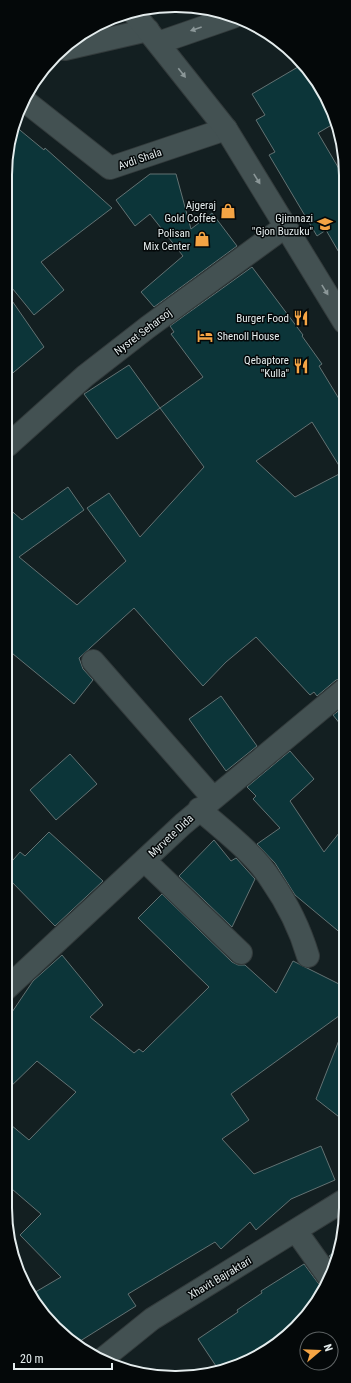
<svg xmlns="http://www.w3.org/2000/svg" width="351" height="1383" font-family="'Roboto Condensed',sans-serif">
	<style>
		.building { fill: #0c3539; stroke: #637273; fill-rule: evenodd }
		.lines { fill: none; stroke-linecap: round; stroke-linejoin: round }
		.minor-casing { stroke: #333b3c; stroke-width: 24 }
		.tertiary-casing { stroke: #333b3c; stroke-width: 24 }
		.minor { stroke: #435152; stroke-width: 22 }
		.tertiary { stroke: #435152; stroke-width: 22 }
		.oneway { fill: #8b9798 }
		.labels { text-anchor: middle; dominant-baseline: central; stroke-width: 3; stroke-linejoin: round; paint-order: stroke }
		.street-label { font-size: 11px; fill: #e4eced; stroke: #040809 }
		.poi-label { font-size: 11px; fill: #e4eced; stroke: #040809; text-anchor: end }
		.rim { fill: none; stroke: #e4eced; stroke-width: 2 }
	</style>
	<rect width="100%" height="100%" fill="#131f21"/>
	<path class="building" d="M303,64L329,100L335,123L318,133L345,179L344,261L326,230L317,236L269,155L275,152L256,120L265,115L252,94Z
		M15,126L44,150L45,148L112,208L41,262L64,290L34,315L8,283V142Z
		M150,174H176L191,229L212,213L237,246L154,307L141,292L183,256L150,214L135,226L116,200Z
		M252,267L303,335L302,336L322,364L319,366L344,407V678L336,680L317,696L314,692L310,695L256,637L226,662L203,686L134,608L79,658L83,669L93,680L74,704L7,649V507L22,520L68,487L84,510L19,557L77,605L126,561L87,508L109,493L140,537L204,467L160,408L203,377L171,334L174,332L170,326ZM312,422L343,472L295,497L256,461Z
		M8,295L44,347L8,377Z
		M129,365L160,408L117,439L84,394Z
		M221,696L257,746L226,771L189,719Z
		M344,707V729L333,715Z
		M290,751L314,779L290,801L324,852L343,828V935L295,895L275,863L257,844L280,828L253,799L256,796L247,787Z
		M70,754L97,784L56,820L30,790Z
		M49,832L103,881L55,926L6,876V868L20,852L25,856Z
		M214,840L231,861L236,858L255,879L232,927L179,876Z
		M162,894L232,962L238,965H245L276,993L293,961L343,986V1013L231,1094L249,1120L222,1139L254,1174L321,1146L335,1180L291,1199L256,1230L250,1222L221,1249L215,1242L128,1294L136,1306L77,1343L47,1320L32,1294L61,1277L20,1235L41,1214L5,1183V1120L29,1140L76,1092L37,1061L5,1092L6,1021L33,981L62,955L103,1005L90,1017L134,1053L139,1049L143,1052L209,987L138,918Z
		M341,1035H343V1120L316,1099Z
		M340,1248L334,1262L329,1256Z
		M304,1264L318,1283L323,1288L317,1302L279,1343L220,1372L198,1339L238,1312L237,1310L262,1293L261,1291Z"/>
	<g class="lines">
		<defs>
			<path id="minor" d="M65,49L148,30
				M25,101L110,168L226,129
				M7,446L85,376L148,327L286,226
				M93,661L213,798
				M199,809C223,830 255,854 271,880C287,903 300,929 308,956
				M145,861L241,953
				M6,989L183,824L344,690
				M296,1231L328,1276
				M100,1361L152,1319L343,1201"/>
			<path id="tertiary" d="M133,12L226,129L344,322
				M158,43L233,17"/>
		</defs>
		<use href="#minor" class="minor-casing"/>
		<use href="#tertiary" class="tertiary-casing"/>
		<use href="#minor" class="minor"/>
		<use href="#tertiary" class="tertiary"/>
	</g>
	<defs><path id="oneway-solid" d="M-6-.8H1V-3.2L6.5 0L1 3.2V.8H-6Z"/></defs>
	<g class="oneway">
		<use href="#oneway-solid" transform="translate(196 29) rotate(161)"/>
		<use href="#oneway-solid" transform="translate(182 73) rotate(52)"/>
		<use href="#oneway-solid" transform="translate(257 179) rotate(58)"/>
		<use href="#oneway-solid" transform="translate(325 290) rotate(58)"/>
	</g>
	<defs>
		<symbol id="shop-bare" viewBox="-9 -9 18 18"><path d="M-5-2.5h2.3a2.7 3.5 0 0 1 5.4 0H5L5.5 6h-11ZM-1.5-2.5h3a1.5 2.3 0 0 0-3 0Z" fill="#f4a444" stroke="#040809" stroke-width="2.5" paint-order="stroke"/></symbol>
		<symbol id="school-bare" viewBox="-9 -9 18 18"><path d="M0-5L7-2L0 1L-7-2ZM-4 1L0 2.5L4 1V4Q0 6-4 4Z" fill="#f4a444" stroke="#040809" stroke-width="2.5" paint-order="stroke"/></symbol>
		<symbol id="restaurant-bare" viewBox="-9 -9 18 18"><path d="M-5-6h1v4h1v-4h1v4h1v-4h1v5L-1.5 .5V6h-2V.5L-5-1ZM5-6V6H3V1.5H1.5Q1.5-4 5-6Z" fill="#f4a444" stroke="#040809" stroke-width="2.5" paint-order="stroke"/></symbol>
		<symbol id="hotel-bare" viewBox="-9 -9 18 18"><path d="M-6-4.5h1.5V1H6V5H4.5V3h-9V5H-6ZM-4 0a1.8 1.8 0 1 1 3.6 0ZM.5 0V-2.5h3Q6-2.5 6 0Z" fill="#f4a444" stroke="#040809" stroke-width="2.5" paint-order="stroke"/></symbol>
	</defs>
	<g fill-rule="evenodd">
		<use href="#shop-bare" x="217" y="200" width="22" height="22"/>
		<use href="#school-bare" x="314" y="213" width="22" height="22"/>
		<use href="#shop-bare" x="191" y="228" width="22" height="22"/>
		<use href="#restaurant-bare" x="290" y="307" width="22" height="22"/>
		<use href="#hotel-bare" x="194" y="325" width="22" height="22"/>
		<use href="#restaurant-bare" x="290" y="355" width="22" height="22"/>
	</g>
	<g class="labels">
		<g class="street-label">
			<text transform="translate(140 159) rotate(-19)">Avdi Shala</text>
			<text transform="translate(143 332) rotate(-37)">Nysret Seharsoj</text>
			<text transform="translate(171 836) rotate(-43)">Myrvete Dida</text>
			<text transform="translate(220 1278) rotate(-31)">Xhavit Bajraktari</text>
		</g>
		<g class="poi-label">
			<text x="216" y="205">Ajgeraj<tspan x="216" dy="13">Gold Coffee</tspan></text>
			<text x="313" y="218">Gjimnazi<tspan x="313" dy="13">"Gjon Buzuku"</tspan></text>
			<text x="190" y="233">Polisan<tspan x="190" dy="13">Mix Center</tspan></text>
			<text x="289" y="318">Burger Food</text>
			<text x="217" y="336" text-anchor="start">Shenoll House</text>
			<text x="289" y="360">Qebaptore<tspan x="289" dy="13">"Kulla"</tspan></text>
		</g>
	</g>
	<path d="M0 0H351V1383H0ZM175 12H176A163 163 0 0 1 339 175V1208A163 163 0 0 1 176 1371H175A163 163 0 0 1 12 1208V175A163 163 0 0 1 175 12Z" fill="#040809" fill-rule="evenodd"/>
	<path class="rim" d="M175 12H176A163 163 0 0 1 339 175V1208A163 163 0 0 1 176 1371H175A163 163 0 0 1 12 1208V175A163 163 0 0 1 175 12Z"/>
	<g transform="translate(319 1351) rotate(71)"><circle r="19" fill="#040809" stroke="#5e6364"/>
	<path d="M0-3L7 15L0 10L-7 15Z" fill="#f4a444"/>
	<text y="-6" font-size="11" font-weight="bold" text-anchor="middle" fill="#e4eced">N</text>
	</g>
	<path d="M14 1363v6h98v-6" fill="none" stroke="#e4eced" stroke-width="2"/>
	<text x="20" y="1363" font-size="12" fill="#e4eced" stroke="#040809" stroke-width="3" paint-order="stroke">20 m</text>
</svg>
